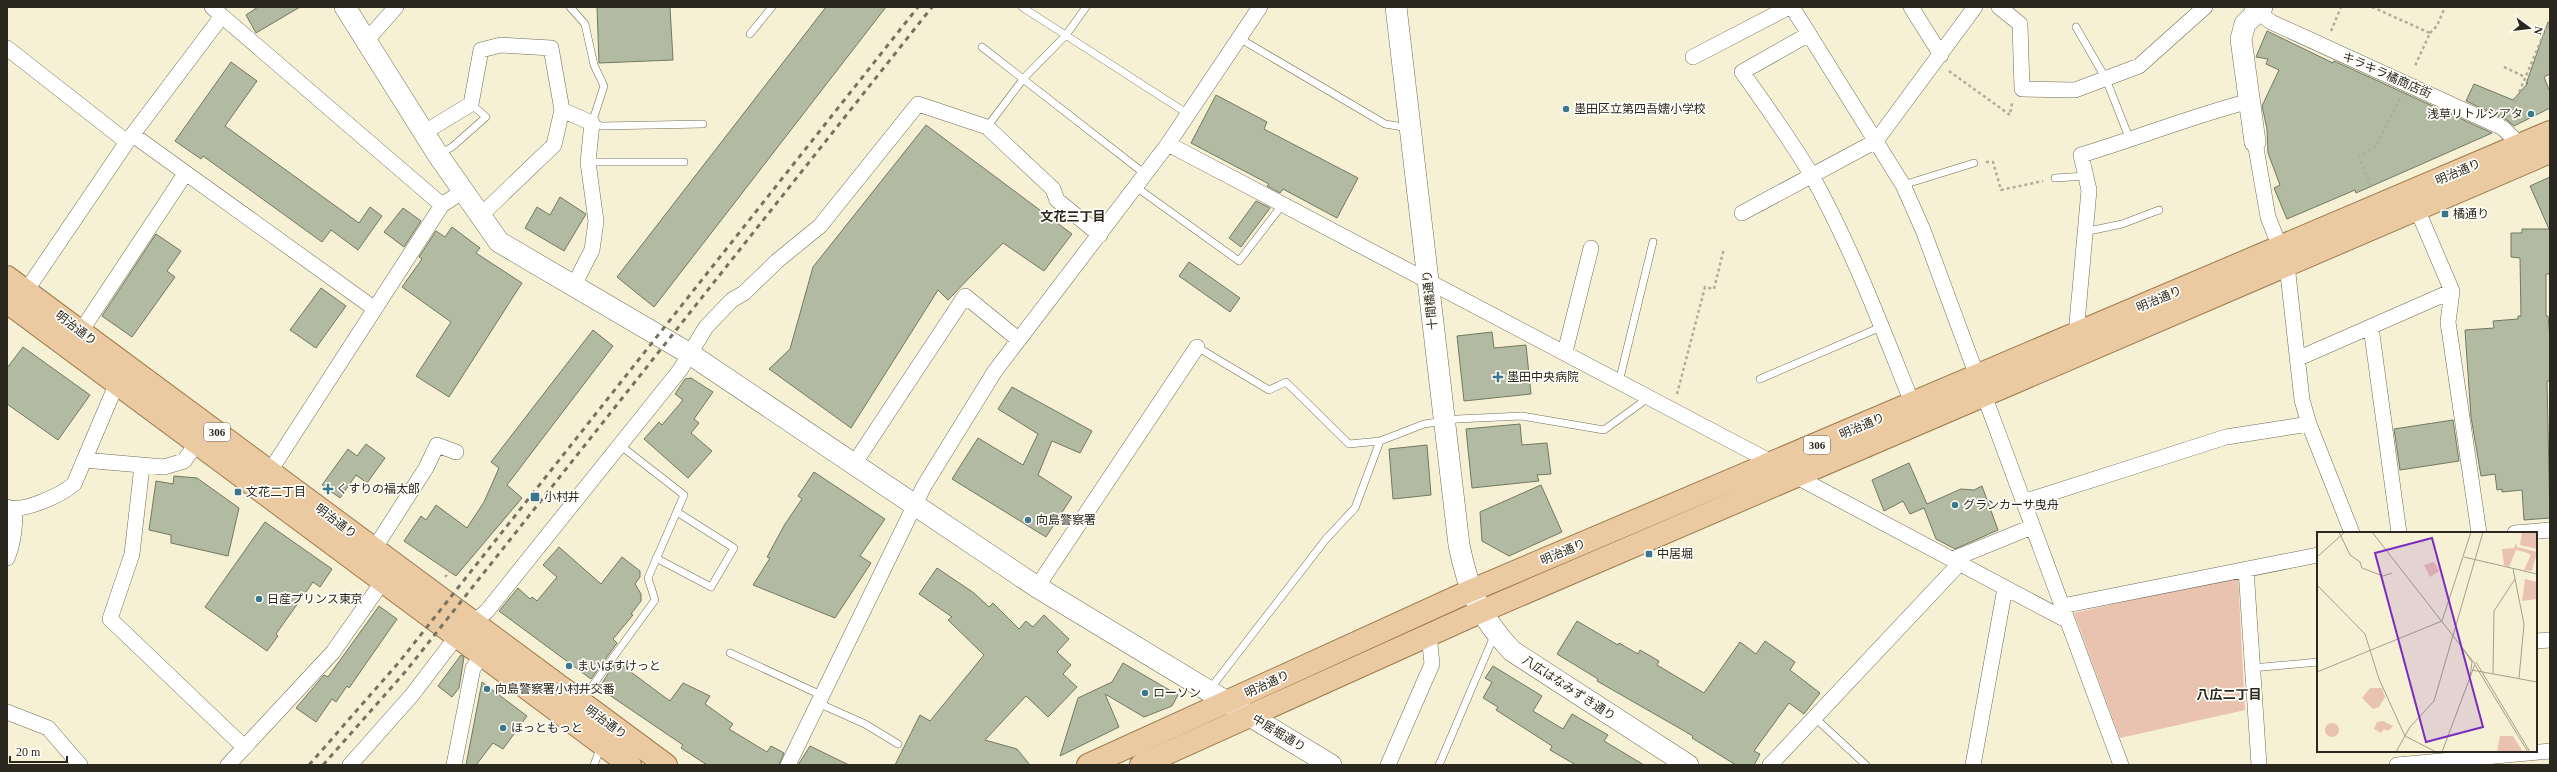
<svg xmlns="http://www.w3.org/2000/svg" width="2557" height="772" font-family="'Times New Roman','Noto Sans JP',serif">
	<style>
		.green { fill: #eac2b0 }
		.building { fill: #b2baa1; stroke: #717961 }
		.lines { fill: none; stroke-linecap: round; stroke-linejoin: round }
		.lane-casing { stroke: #726c54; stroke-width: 8 }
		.street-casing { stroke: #726c54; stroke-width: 16 }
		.secondary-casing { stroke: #726c54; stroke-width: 22 }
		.primary-casing { stroke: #9e7b4c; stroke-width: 24 }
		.path { stroke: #b2ad98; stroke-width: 2.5; stroke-dasharray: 3 3; stroke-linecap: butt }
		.lane { stroke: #fff; stroke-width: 7 }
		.street { stroke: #fff; stroke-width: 15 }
		.secondary { stroke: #fff; stroke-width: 21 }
		.primary { stroke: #ebcaa2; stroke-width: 22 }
		.rail { stroke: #777363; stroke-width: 3; stroke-dasharray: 5 5; stroke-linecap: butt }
		.poi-dot { fill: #3a778d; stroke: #fefdf7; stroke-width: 1.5 }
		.labels { text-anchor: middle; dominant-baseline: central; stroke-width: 3.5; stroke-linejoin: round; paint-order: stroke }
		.shield { fill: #fefdf7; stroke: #6a685f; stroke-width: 1 }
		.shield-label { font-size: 11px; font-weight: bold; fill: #2a281e }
		.street-label { font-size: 12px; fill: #2a281e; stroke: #fefdf7 }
		.poi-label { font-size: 12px; fill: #2a281e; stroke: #fefdf7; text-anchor: start }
		.neighbourhood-label { font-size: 13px; font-weight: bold; fill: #2a281e; stroke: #fefdf7 }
		.inset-road { fill: none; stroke: #a4a08c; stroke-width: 1 }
		.view { fill: #7b2cbf; fill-opacity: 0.15; stroke: #7b2cbf; stroke-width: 2 }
		.inset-edge { fill: none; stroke: #2a281e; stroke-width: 2 }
	</style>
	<rect width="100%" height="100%" fill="#f6f0d5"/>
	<path class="green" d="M2238,576L2245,710L2120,738L2074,613Z"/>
	<path class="building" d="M258,7H300L256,33L246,15Z
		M597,7H670L673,60L599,63Z
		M826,7H886L654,307L617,277Z
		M2548,22L2550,23V74L2544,77L2550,92V108L2514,126L2507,120L2466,101L2474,84L2513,100L2528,83L2526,84Z
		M2267,31L2333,63L2334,61L2492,133L2356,193L2355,190L2287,219L2274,188L2280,185L2268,153L2267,129L2262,106L2279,70L2266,64L2268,59L2256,57Z
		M231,62L257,81L225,126L359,223L370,207L382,216L358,250L331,230L322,242L203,156L201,159L175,141Z
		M1216,95L1267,122L1264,129L1358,178L1337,218L1283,189L1280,193L1267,186L1269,184L1191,143Z
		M926,125L1072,234L1044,271L1003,243L948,300L938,290L851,428L769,369L790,349L813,267Z
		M2550,177V274H2546V316H2548L2550,338V381H2547L2550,518L2524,520L2522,490L2502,492V489L2497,490L2495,474L2481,476L2471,417L2465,330L2494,328L2493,321L2518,319V316H2521L2520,258L2511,257V233H2522V229H2549L2530,186Z
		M560,197L586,214L564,251L525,228L537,207L550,215Z
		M1256,201L1270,208L1241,247L1229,238Z
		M403,208L421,221L404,247L384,232Z
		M452,227L480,248L476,253L522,283L449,397L416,376L451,322L402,287L422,259L419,257L436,231L445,237Z
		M156,234L181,251L167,271L175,277L132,337L102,316Z
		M1189,262L1240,298L1230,312L1179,276Z
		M321,288L346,306L316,348L290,330Z
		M593,330L613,346L507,485L522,498L456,576L404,541L421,516L426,520L436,505L467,528L484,502L499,468L491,462Z
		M1492,332L1494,348L1526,345L1531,394L1464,401L1457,336Z
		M23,347L90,395L58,440L7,404V368Z
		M691,378L713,392L694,419L699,423L691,433L712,451L688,478L644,439L659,422L662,425L683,400L675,394L685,379Z
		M1012,387L1092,431L1080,453L1052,441L1038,475L1072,497L1046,537L952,479L978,438L1023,465L1038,434L998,409Z
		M2453,420L2459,461L2400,470L2394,429Z
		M1520,424L1522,445L1547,443L1551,474L1537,475L1539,481L1472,488L1466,429Z
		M366,444L385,458L367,483L356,475L340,498L322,485L348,449L357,456Z
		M1427,445L1431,495L1393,499L1389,449Z
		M1909,463L1927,504L1961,489L1974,490L1982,486L1998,530L1955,549L1936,539L1924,508L1910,514L1903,501L1884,511L1872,480Z
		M814,472L885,519L860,556L871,563L835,618L753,585L770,558L767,557L785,524L802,499L798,496Z
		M174,476L197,478L239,508L228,556L171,543V535L149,530L156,481L173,484Z
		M1541,485L1562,532L1509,556L1482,541L1480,512Z
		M265,522L332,569L320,587L313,582L276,634L278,636L267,651L205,607Z
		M559,547L601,584L622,557L640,571V577L635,584L641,594V601L631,614L633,615L613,639L617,643L591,679L499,611L518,588L530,599L532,597L537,601L557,577L543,565Z
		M937,568L974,593L989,607L993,603L1019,629L1026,621L1033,627L1044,615L1069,639L1057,652L1071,665L1063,674L1077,687L1048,717L1026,696L985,740L1017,749L1030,765H895L920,715L930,721L984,655L948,620L952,617L919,594Z
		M379,606L397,619L349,688L347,686L336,702L332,699L316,722L296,708L324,675L328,677Z
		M1577,621L1618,645L1619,643L1638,654L1640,650L1659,661L1657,665L1704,693L1740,642L1756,654L1765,641L1795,662L1790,670L1820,693L1804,714L1789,703L1754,751L1760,754L1754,765H1736L1692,738L1693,736L1597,681L1598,679L1557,654Z
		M461,655L464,657L459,688L452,697L438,686Z
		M616,661L670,701L683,683L710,696L705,704L733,724L729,729L767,752L771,746L784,753L779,765H707L681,748L683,745L599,688Z
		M1123,663L1178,695L1172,706L1144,717L1105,694L1119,727L1060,756L1078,698L1112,682Z
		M1493,666L1542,696L1533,711L1563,729L1572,714L1608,735L1604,741L1644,765H1576L1550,750L1552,746L1496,710L1498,707L1483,698L1492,682L1485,678Z
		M482,682L527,716L503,749L493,743L476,765H466Z
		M810,746L849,765H798Z"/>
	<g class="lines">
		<defs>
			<path id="lane" d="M570,7L585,24L594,65L604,86L592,123L602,126L703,124
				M1022,7L1188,114
				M2076,27L2106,79L2130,140
				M750,34L772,7
				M1239,38L1385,124L1409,128
				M982,47L1145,174
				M987,127L1024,78L1066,35L1086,7
				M439,154L452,147L486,117L471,104
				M588,162H684
				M2055,178L2087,176
				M1903,185L1974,163
				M1136,187L1239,261L1283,204
				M2084,232L2122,224L2159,210
				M1197,347L1269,390L1286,382L1349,444L1380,441L1424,424L1457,419L1522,416L1604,430L1648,398
				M1760,379L1881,327
				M1619,382L1653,242
				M656,558L711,587L734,548L677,512
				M730,653L821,695
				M2252,668L2318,662
				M1210,689L1326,539L1355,508L1380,441
				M582,700L655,600L648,578L684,495L621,446
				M818,703L865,724L898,744
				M1814,717L1866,765
				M594,765L601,746
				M1439,765L1494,636"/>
			<path id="street" d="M1792,7L1903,185L1923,230L2121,765
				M1911,7L1941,55
				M1999,7L2020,24L2022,89L2075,90L2139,66L2205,7
				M2252,7L2271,22L2503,128L2520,145
				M222,16L442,205
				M1809,34L1742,72C1766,106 1791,140 1812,176C1852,248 1882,328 1913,405
				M367,40L396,7
				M7,48L127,142
				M1693,57L1789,7
				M562,110L592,123L588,162L596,221L592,250L574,285
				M425,132L471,104L481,50L501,45L551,48L562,110L554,145L479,217
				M133,135L375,309
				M2255,142L2268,217L2287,265L2302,400L2309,424L2352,533
				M1168,144L1775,464
				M2417,209L2452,291L2448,322L2479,533
				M1742,213L1876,141L1975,7
				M26,291L127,142L222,16L212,7
				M2371,327L2399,533
				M81,331L185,174
				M2076,334L2089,190L2081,155C2138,138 2192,116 2250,101
				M1565,352L1591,248
				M2297,359L2452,291
				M84,460L164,467L184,461L197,443
				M854,464L965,296L1019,340
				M142,466L132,554L110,619L243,746
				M270,471L442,205L463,191
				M1797,477L2066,620
				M2023,502L2226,437L2309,424
				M7,507C23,513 61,495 74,484L117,383
				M2515,533L2550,530
				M374,549L426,468L437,445L456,452
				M7,558C14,543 15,526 15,510
				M1953,559L2032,527
				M2246,569L2259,765
				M1037,587L1197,347
				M2062,606L2318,555
				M2536,641L2550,640
				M7,712L48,728L80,765
				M228,765L333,652L383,581
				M350,765L412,695L457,636L487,611L680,370L706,327L732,300L744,293L777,261L820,226L918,104L987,127L1053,189L1057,200L1100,235
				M454,765L473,668L488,649
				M788,765L924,486L995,371L1168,144L1260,7
				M1388,765L1432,664L1429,635
				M1770,765L1960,563
				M1973,765L2005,588
				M2397,765L2550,751"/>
			<path id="secondary" d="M345,7L438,155L499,242L690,354L1037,587L1331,765
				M1396,7L1459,545C1468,590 1480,617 1512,651L1688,765
				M2255,142L2241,39L2245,24L2262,7"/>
			<path id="primary" d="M7,277L666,765
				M7,302L630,765
				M1088,765L1470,591L2550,132
				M1141,765L1480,612L2550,152"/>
		</defs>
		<use href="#lane" class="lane-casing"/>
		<use href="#street" class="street-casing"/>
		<use href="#secondary" class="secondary-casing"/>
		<use href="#primary" class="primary-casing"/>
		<path class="path" d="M2372,7L2430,33L2414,68
			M2331,31L2341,7
			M2430,33L2437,26L2445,7
			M2504,67L2525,77
			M1949,71L2010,115L2012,103
			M2510,114L2547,26L2550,28
			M1986,162H1993L2001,190L2043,181
			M2371,186L2359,157L2376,146L2400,98
			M1677,394L1705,287L1714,289L1724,248
			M445,577L450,571"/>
		<use href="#lane" class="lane"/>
		<use href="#street" class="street"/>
		<use href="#secondary" class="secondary"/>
		<use href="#primary" class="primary"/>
		<path class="rail" d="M309,765L400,661L918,7
			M323,765L406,671L932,7"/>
	</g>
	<g class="poi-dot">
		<circle cx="1566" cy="109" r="4"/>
		<circle cx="2531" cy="114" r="4"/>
		<rect x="2441" y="210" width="8" height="8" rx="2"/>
		<path d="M1496 371h4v4h4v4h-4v4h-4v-4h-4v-4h4z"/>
		<path d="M326 483h4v4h4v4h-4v4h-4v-4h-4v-4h4z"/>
		<rect x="234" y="488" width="8" height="8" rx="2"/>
		<rect x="530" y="492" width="10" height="10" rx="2"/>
		<circle cx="1955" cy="505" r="4"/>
		<circle cx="1028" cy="520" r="4"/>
		<rect x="1645" y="550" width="8" height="8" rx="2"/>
		<circle cx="259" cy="599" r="4"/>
		<circle cx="569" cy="666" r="4"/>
		<circle cx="487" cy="689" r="4"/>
		<circle cx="1145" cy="693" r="4"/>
		<circle cx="503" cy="728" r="4"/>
	</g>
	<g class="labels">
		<g class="shield">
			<rect x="204" y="423" width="26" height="18" rx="3"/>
			<rect x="1804" y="436" width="26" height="18" rx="3"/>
		</g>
		<g class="shield-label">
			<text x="217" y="432">306</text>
			<text x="1817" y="445">306</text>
		</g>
		<g class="street-label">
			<text transform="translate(2387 75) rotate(24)">キラキラ橘商店街</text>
			<text transform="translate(2458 172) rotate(-23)">明治通り</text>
			<text transform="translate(2159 299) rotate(-23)">明治通り</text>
			<text transform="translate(1430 300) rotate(-96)">十間橋通り</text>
			<text transform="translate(76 328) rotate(37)">明治通り</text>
			<text transform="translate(1862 426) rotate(-23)">明治通り</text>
			<text transform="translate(336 521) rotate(37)">明治通り</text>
			<text transform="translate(1563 552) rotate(-23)">明治通り</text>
			<text transform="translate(1267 684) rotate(-25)">明治通り</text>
			<text transform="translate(1569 688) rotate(33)">八広はなみずき通り</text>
			<text transform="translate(606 722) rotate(36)">明治通り</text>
			<text transform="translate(1279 733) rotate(31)">中居堀通り</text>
		</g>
		<g class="poi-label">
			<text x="1574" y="109">墨田区立第四吾嬬小学校</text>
			<text x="2523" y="114" text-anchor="end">浅草リトルシアタ</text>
			<text x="2453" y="214">橘通り</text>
			<text x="1507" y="377">墨田中央病院</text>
			<text x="336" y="489">くすりの福太郎</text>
			<text x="246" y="492">文花二丁目</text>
			<text x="544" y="497">小村井</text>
			<text x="1963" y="505">グランカーサ曳舟</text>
			<text x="1036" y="520">向島警察署</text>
			<text x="1657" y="554">中居堀</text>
			<text x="267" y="599">日産プリンス東京</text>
			<text x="577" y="666">まいばすけっと</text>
			<text x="495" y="689">向島警察署小村井交番</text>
			<text x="1153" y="693">ローソン</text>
			<text x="511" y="728">ほっともっと</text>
		</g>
		<g class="neighbourhood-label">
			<text x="1073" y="216">文花三丁目</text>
			<text x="2229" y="694">八広二丁目</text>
		</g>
	</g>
	<g transform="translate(2317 532)">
		<rect width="220" height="220" fill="#f6f0d5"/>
		<path d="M205,0H220V17L203,13ZM199,11L200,15L220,20L215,39L207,38L214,23L208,20L199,18L192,35L187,33L185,17L197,16ZM117,30L122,39L113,45L107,33ZM208,47L220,50V67L205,69ZM53,156H65L68,165L62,175L56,177L45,166ZM66,189L76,194L71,199L67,197L64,201L57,197L60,190ZM8 198a7 7 0 1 1 14 0a7 7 0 1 1-14 0ZM183,204H196L206,220H180Z" fill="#eac2b0"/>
		<path class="inset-road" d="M22,0L33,23L43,30L45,36L66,44L75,41M55,0L158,132L125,220M0,25L28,0M147,25L220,42M196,37L207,92L202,146M0,53L48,102L62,147L88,204L119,220M146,117L155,130L153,145M159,130L213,220M158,133L211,220M155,138L220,150M0,140L125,89L154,0M176,141L177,79L198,47M79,220L93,195L117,169L166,0"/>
		<path class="view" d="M115,6L166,195L109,210L58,21Z"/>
		<rect width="220" height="220" class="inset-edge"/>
	</g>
	<rect width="2557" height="772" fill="none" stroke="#2a281e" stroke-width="16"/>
	<g transform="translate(2529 28) rotate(105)" stroke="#fefdf7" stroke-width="3" paint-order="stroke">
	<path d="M0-3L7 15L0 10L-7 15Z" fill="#2a281e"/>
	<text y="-6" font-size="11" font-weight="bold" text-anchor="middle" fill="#2a281e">N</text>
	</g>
	<path d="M10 756v6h57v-6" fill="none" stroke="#2a281e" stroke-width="2"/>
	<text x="16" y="756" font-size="12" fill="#2a281e" stroke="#fefdf7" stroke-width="3" paint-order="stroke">20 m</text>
</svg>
